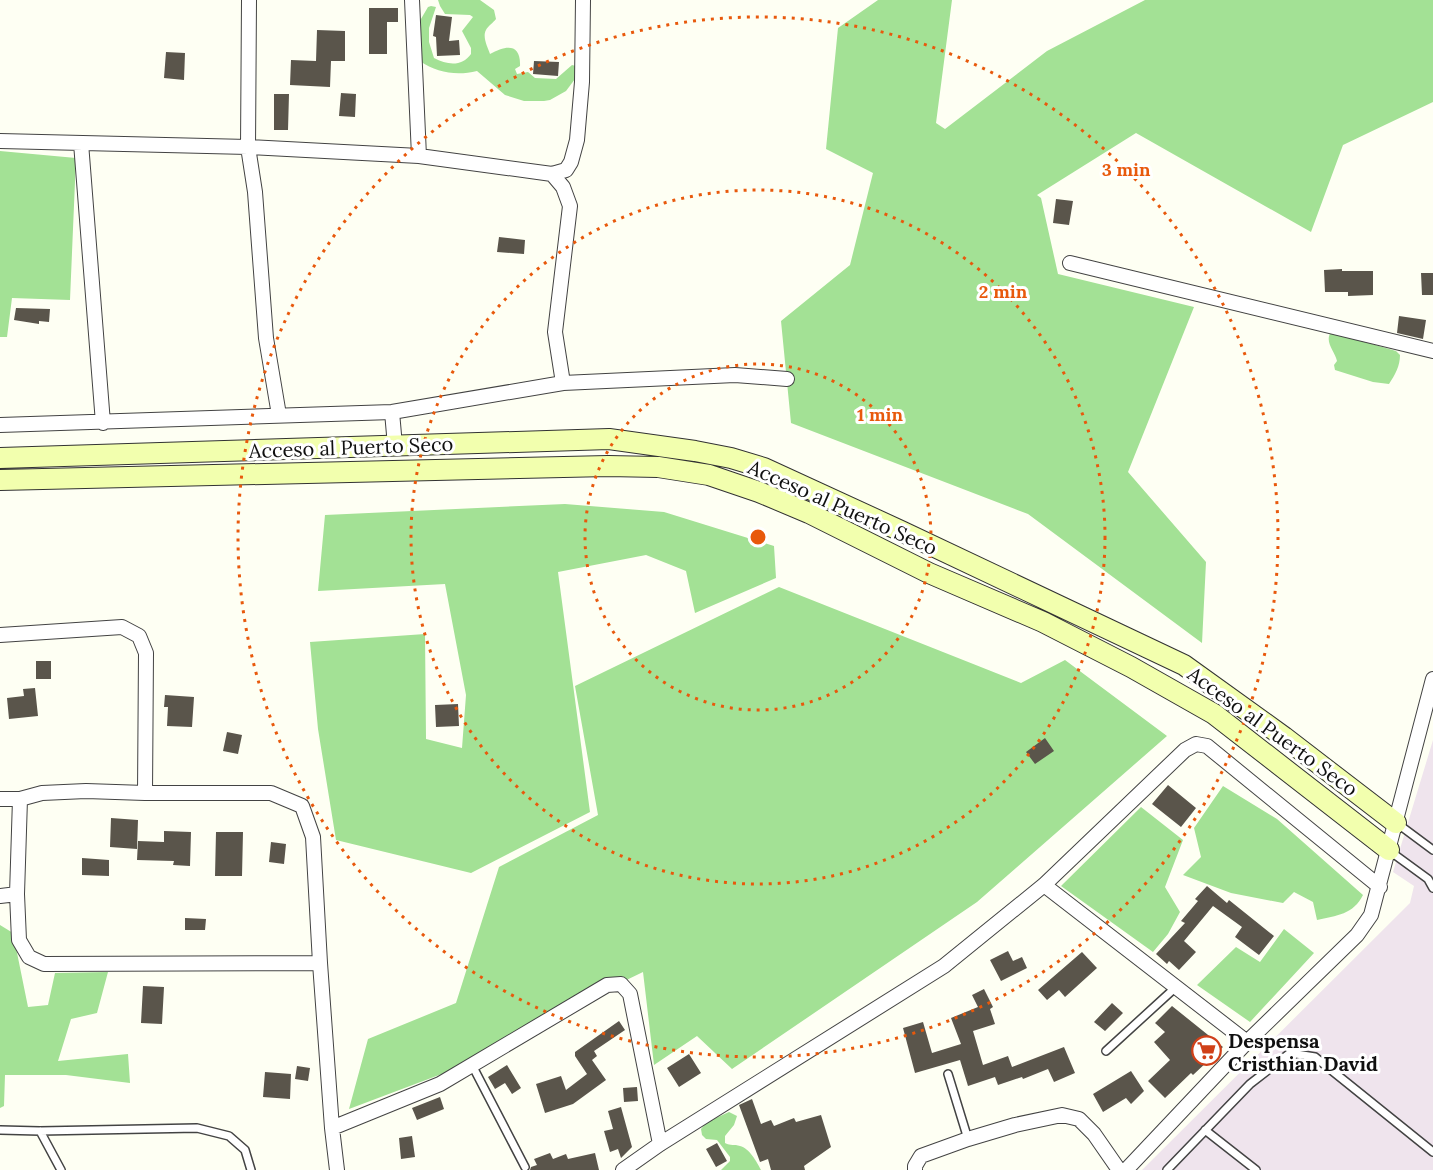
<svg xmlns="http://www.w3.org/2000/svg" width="1433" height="1170" font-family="Lora,serif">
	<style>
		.industrial { fill: #efe4ed }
		.forest { fill: #a3e195 }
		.building { fill: #5a554b }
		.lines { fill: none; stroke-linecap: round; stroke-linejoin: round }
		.lane-casing { stroke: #434343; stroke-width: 10 }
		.street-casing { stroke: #434343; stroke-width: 16 }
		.secondary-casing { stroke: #323232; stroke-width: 22 }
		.lane { stroke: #fff; stroke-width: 7 }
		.street { stroke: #fff; stroke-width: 14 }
		.secondary { stroke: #f2ffae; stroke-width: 20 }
		.ring { fill: none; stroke: #e8590c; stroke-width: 3; stroke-dasharray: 3 6 }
		.labels { text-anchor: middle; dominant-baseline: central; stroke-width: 6; stroke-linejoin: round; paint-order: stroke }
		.street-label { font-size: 20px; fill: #101010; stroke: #fff }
		.poi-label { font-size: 20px; font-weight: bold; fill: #101010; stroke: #fff; text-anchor: start }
		.centre { fill: #e8590c; stroke: #fff; stroke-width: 3 }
		.ring-label { font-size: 18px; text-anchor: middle; font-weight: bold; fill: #e8590c; stroke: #fff; stroke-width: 6; stroke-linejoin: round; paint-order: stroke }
	</style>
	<rect width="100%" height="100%" fill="#fefff3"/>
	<path class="industrial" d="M1433,740V1170H1142L1410,903L1414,886L1393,872Z"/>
	<path class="forest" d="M438,0H480L494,10L496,19C493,23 488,26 486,30C482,37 488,48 490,54C506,45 521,43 520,66L515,69L517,74L528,72L535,78L556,79L572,65L576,66L578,75L566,91L550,100L544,101H524L505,95L477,71C457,76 437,73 420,61L418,24L428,7L431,6L436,7L429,28V42L434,58C447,65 462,67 471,54V48L462,31L473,17L470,15L445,14L440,6Z
		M878,0H952L936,123L945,129L1047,51L1145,0H1433V102L1343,145L1311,232L1136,133L1037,195L1041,198L1058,274L1194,307L1128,472L1206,562L1202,643L1028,514L791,423L781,321L850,265L873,173L826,149L838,28Z
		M0,151L76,158L70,300L12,298L7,337H0Z
		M1331,332L1396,351L1400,355C1400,366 1395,375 1389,384L1373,382L1335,370L1334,365L1337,361C1335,351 1324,342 1331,332Z
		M565,504L664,512L774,546L776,578L695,613L686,571L646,555L558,572L590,812L471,873L336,840L318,729L310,642L425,634L426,739L462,748L466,695L445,584L318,591L325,515Z
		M779,587L1021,683L1065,660L1167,736L977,902L732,1069L697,1036L654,1065L643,972L554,1015L447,1072L349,1109L368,1039L456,1003L499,867L598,815L575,686Z
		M1223,786L1277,819L1363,895C1354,914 1336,916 1317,920L1313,902L1294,892L1283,903L1231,893L1183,875L1201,857L1194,828Z
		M1141,807L1183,840L1165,887L1180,912L1168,934L1153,952L1061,886Z
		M0,925L13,933L28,1007L48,1005L55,973L108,972L97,1013L71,1019L58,1061L128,1054L130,1083L66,1075H5L4,1106L0,1108Z
		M1284,929L1314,953L1250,1022L1197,985L1236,947L1260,962Z
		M729,1112L737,1116L734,1125L725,1136V1143C731,1146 734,1144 740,1146C749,1148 757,1162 761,1170H721L730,1161V1157L717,1140L706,1139L702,1135L701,1129L707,1122Z"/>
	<path class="building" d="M369,8H398V22H387V54H369Z
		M436,15L452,17L449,41L459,40L460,55L437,56L436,37L433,36Z
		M317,30L345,31V61H331L330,87L290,85L291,60L316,61Z
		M166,52L185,53L184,80L164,78Z
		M534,61L559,62L558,76L533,74Z
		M341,93L356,94L355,117L339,116Z
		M274,94H289L288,130H274Z
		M1056,199L1073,201L1069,225L1053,223Z
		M499,237L525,240L524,254L497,252Z
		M1342,269V271H1373V295L1348,296V292H1325L1324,270Z
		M1421,273H1433V295H1422Z
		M16,308L50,309L49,322L39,321V324L14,320Z
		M1399,316L1426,320L1423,339L1397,333Z
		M36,661H51V679H36Z
		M35,688L38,716L9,719L7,698L24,696L23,689Z
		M165,695L194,697L192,727L167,726L168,707H164Z
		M458,704L459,726L436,727L435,705Z
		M227,732L242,735L238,754L223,751Z
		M1045,738L1054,751L1035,764L1026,752Z
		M1168,785L1196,808L1181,827L1152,804Z
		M111,818L138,820L137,849L110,847Z
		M164,831L191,832L190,866L173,865L174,861L137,860L138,841L164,842Z
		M216,832H243L242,876H215Z
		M271,842L286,844L284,864L269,862Z
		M82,858L109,860V876L82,875Z
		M1207,886L1227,903L1229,900L1274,936L1259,955L1235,937L1242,927L1213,906L1184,941L1196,952L1179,970L1169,961L1167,964L1156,954L1185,923L1181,921L1198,901L1195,899Z
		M185,918L206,919L205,930H185Z
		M1008,951L1013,961L1022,957L1027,968L1001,981L990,960Z
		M1082,952L1097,968L1065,997L1059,990L1047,1000L1038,990Z
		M143,986L164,987L162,1024L141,1023Z
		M984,989L993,1007L990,1009L995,1024L973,1031L983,1065L1008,1056L1012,1067L1064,1047L1075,1073L1054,1082L1048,1069L1023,1079L1022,1077L998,1085L995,1077L968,1086L960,1060L915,1073L903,1028L923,1022L932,1053L961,1044L951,1018L978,1007L972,995Z
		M1112,1003L1123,1013L1105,1031L1094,1022Z
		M1172,1006L1223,1047L1193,1075L1191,1073L1165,1098L1148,1081L1170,1060L1154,1042L1165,1032L1155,1023Z
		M619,1021L625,1030L594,1051L597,1056L592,1060L606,1080L573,1104L545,1113L536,1084L561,1076L566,1090L587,1074L575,1056V1052Z
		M689,1054L701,1073L679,1087L667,1068Z
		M507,1065L521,1088L512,1094L505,1083L495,1089L488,1077Z
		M297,1066L310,1068L308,1081L295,1079Z
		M1131,1071L1144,1091L1131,1104L1126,1098L1103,1112L1093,1094Z
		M265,1072L291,1074L290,1099L263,1097Z
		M637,1087L638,1101L624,1102L623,1088Z
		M440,1097L444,1109L417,1120L412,1108Z
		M752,1099L761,1124L771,1120L774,1126L794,1118L796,1122L821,1115L831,1147L804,1166L805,1170H771L768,1159L760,1162L739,1105Z
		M621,1107L632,1147L621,1158L618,1149L610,1152L604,1131L613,1129L608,1111Z
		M412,1136L415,1157L401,1159L399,1138Z
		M717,1143L727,1161L716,1167L706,1149Z
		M550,1153L553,1159L566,1154L568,1159L595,1153L599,1170H530L531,1167L537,1165L534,1159Z"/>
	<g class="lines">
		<defs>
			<path id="lane" d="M1398,824L1433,850
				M1391,852L1428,879L1433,888
				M1106,1051L1176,987
				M472,1065L525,1167
				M948,1074L968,1139
				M0,1130L40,1131L197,1128L229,1136L245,1150L251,1170
				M1205,1130L1256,1170
				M40,1131L61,1170
				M1167,1170L1250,1084L1290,1053L1315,1057L1433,1152"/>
			<path id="street" d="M249,0L248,147L255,192L266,338L279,415
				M412,0L419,156
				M0,141L248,147L419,156L552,174L563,187L570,206L555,332L563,383
				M81,143L103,423
				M552,174L566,170L571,162L577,140L582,82L583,0
				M1070,263L1433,351
				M392,412L395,446
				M0,425L392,412L563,383L735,375L787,379
				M0,635L122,627L139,636L146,653L145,793
				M0,799H20L42,793L86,791L145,793H271L302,806L313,837L320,963L332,1128L337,1170
				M1044,885L1247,1042
				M17,894L19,940L29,957L44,964L320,963
				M0,896L17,894L20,799
				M332,1128L440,1084L607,985L621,984L630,994L660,1144
				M623,1170L660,1144L944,966L1044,885L1185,750L1196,744L1207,746L1380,887
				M915,1170V1166L921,1156L968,1139L1015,1125L1062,1115L1079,1119L1094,1134L1119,1170
				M1126,1170L1247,1042L1357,935L1371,915L1433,679"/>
			<path id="secondary" d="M0,458L609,439L695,451L731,458L764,468L901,531L1184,665L1284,737L1396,823
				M0,480L608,466L658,467L709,475L759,492L809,513L929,573L1043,622L1131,667L1214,714L1389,850"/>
		</defs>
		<use href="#lane" class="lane-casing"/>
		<use href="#street" class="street-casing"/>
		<use href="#secondary" class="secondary-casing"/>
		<use href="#lane" class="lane"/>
		<use href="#street" class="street"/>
		<use href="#secondary" class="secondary"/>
	</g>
	<g class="ring">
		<circle cx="758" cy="537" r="173"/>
		<circle cx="758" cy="537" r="347"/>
		<circle cx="758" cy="537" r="520"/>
	</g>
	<defs>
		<symbol id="supermarket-ring" viewBox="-11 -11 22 22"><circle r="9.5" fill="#fff" stroke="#d04018" stroke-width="1.5"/><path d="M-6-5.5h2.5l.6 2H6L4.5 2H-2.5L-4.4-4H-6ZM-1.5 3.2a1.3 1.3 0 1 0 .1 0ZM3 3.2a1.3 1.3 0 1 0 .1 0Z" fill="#d04018"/></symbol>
	</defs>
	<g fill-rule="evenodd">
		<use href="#supermarket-ring" x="1190" y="1034" width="33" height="33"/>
	</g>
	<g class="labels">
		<g class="street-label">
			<text transform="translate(351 447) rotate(-2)">Acceso al Puerto Seco</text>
			<text transform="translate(843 507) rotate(24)">Acceso al Puerto Seco</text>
			<text transform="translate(1273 731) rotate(36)">Acceso al Puerto Seco</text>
		</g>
		<g class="poi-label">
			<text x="1228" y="1040">Despensa<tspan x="1228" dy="23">Cristhian David</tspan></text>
		</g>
	</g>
	<circle cx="758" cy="537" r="9" class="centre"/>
	<g class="ring-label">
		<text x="1126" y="176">3 min</text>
		<text x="1003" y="298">2 min</text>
		<text x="880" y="421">1 min</text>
	</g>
</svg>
